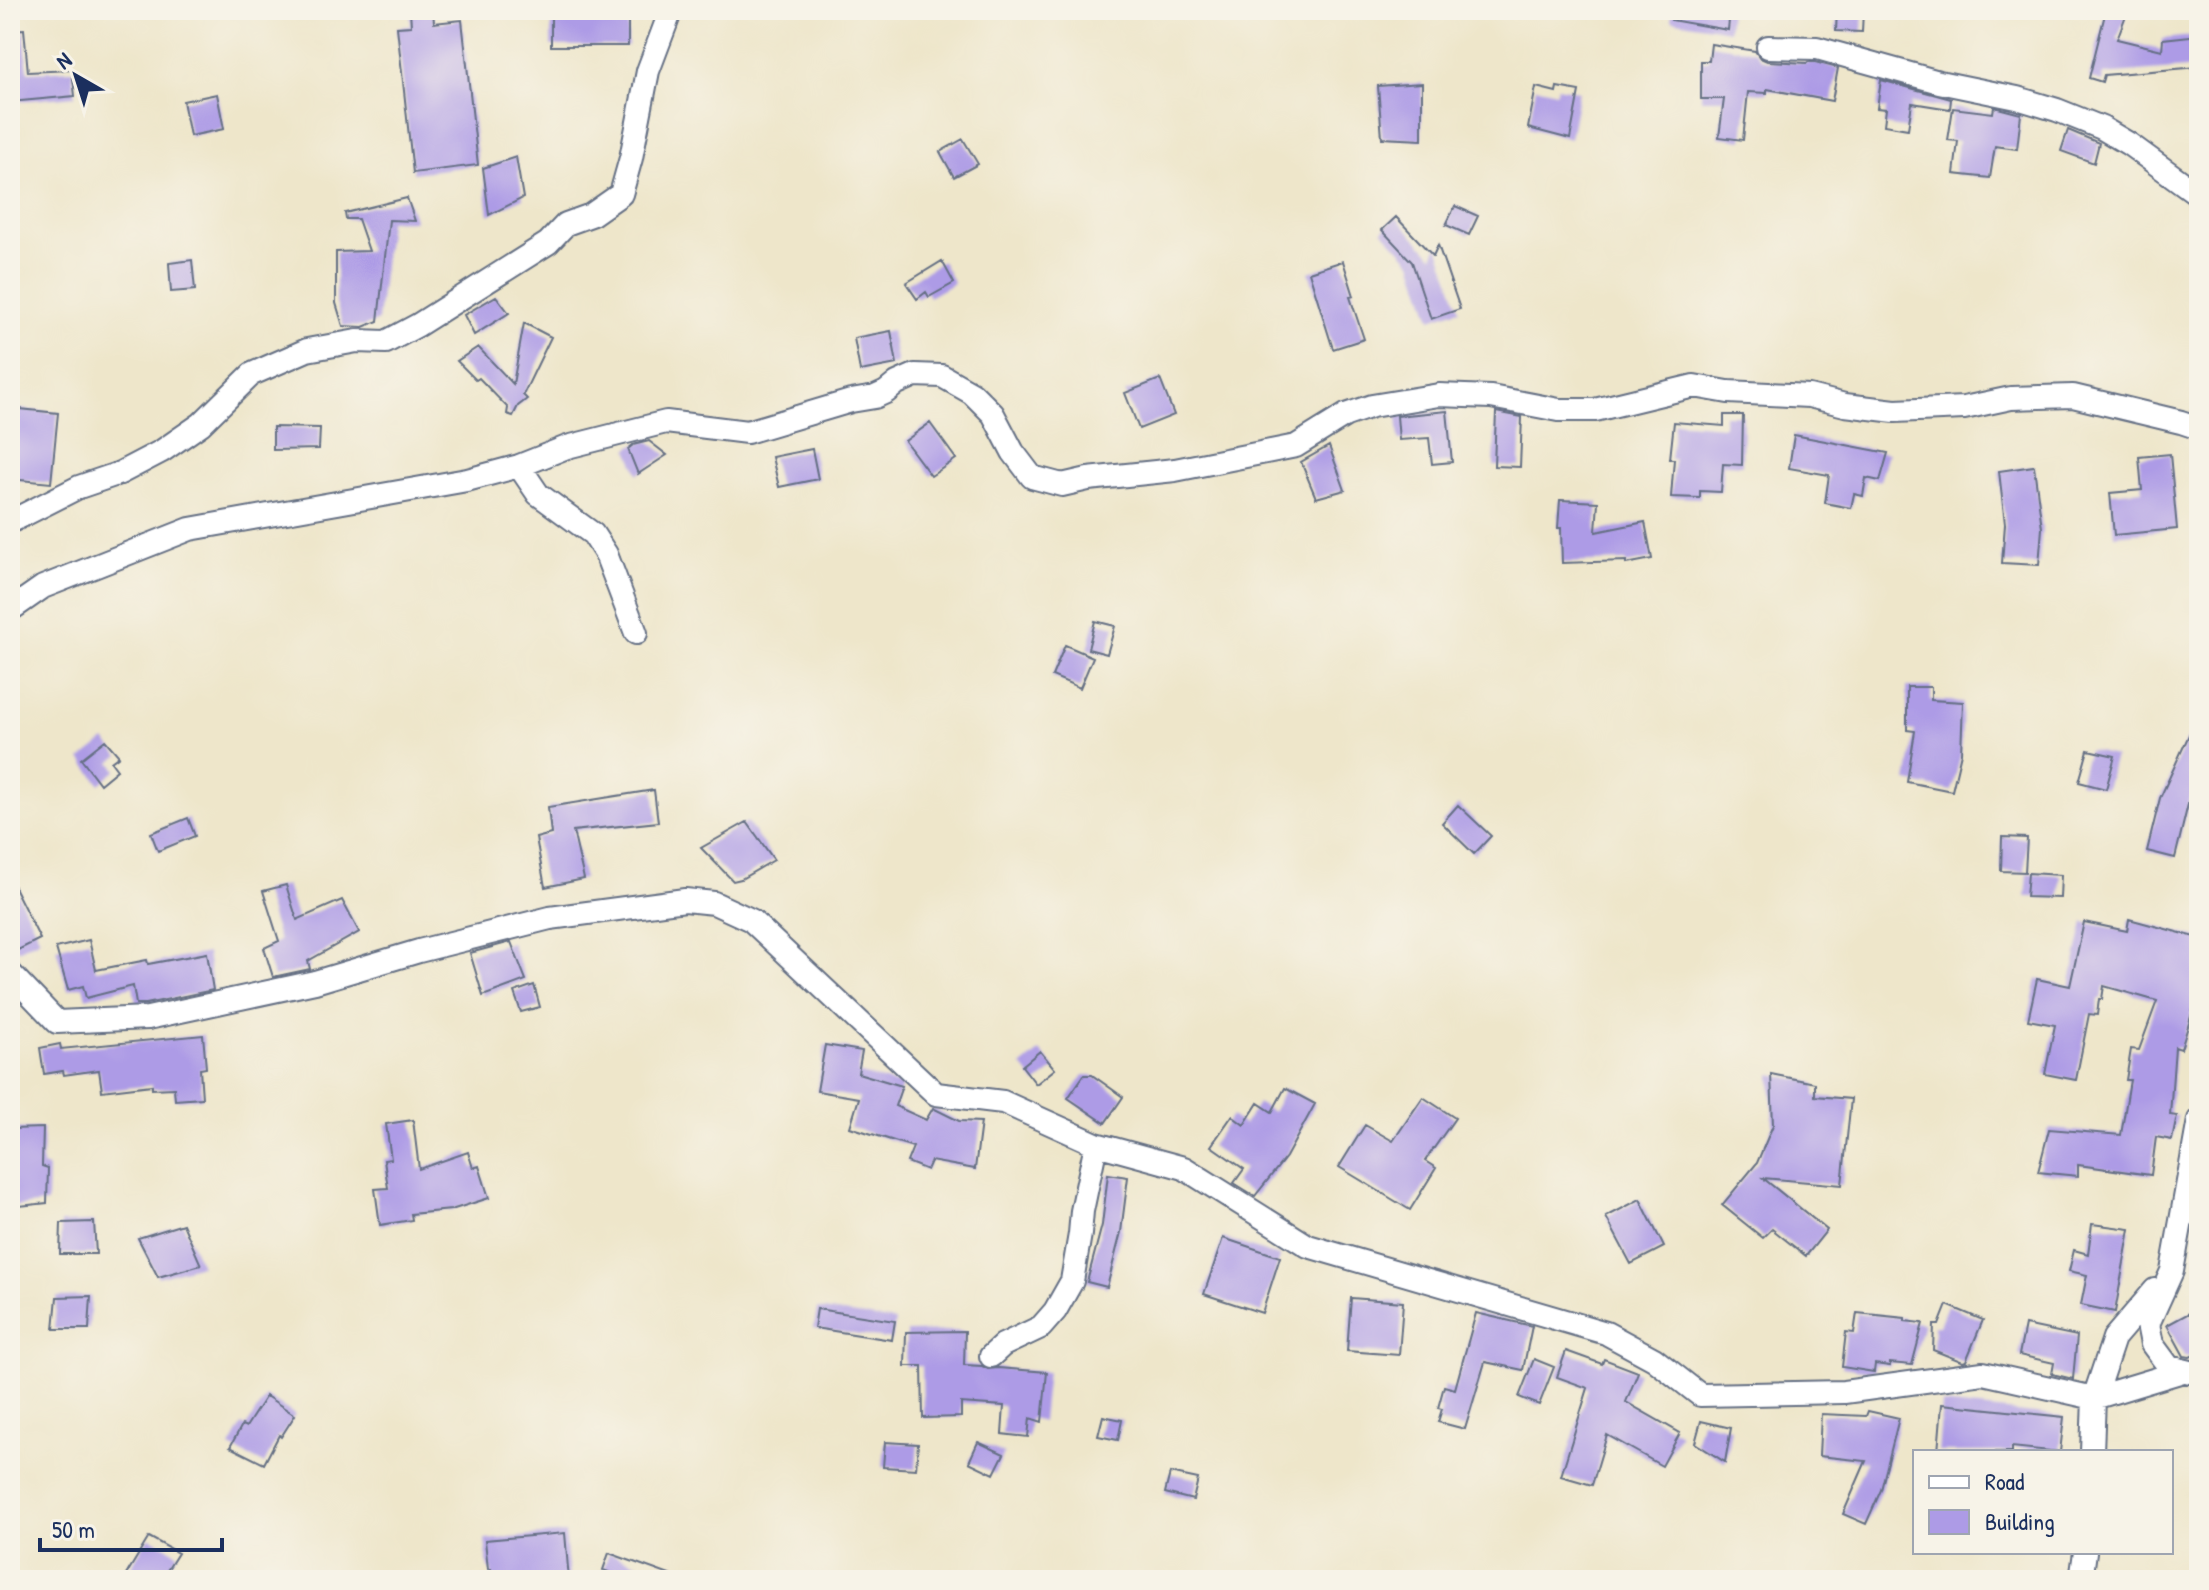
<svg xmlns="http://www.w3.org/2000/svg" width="2209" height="1590" font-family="'Patrick Hand',sans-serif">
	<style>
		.building { fill: #ad9be6 }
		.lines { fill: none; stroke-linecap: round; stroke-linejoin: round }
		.street-casing { stroke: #656f84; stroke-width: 26 }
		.street { stroke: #fff; stroke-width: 22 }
	</style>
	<rect width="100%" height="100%" fill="#f7f3e8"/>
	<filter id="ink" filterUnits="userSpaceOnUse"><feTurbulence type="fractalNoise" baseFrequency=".0125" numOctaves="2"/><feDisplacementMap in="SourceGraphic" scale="16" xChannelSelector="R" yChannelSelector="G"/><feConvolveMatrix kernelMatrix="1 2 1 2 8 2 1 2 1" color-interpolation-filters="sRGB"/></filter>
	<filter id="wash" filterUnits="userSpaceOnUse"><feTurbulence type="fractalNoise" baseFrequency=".006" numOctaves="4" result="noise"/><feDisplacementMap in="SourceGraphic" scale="32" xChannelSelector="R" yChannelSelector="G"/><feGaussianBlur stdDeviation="1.8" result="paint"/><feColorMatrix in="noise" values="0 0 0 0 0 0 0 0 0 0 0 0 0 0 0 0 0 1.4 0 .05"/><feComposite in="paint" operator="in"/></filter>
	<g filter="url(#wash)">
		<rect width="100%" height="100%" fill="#eee6ca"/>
		<g id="blocks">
			<path class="building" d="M410,10H433L434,23L462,20L478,165L413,173L397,27L411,26Z
				M551,10H628V46H551Z
				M1672,10H1730L1728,30L1671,20Z
				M1837,10H1863L1862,32L1836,31Z
				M2106,10H2128L2117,39L2162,50L2163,39L2199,35V67L2104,75L2102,82L2089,78Z
				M24,29L28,72L72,70L75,96L10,102V30Z
				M1711,44L1755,51L1760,58L1767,61L1807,63L1808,62H1815L1838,68L1832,101L1767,89V93L1748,92L1743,140L1719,137L1724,99H1701V61H1709Z
				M1881,80L1951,99L1950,109L1912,103L1908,129L1884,125L1886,109L1877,108Z
				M1422,83V140L1382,138L1378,86Z
				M1536,87L1556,92L1557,87L1579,91L1570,139L1528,128Z
				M217,94L224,129L190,136L183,101Z
				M1994,107L2021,114L2017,149L1995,146L1990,178L1954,174L1958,141L1948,140L1953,108L1993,113Z
				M2068,130L2099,143L2094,163L2061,151Z
				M963,139L978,164L954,177L940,152Z
				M516,157L523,198L489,215L483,168Z
				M407,198L415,221L389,220L378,321L363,327L343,326L336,303V252L369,251L358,219H346L345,213Z
				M1455,206L1478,216L1469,235L1446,225Z
				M1396,217L1433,256L1438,245L1460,309L1431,319L1412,262L1382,230Z
				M192,260L195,290L171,292L169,263Z
				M942,261L954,283L929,297L926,292L917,299L906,283Z
				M1343,261L1354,296L1350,297L1364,339L1333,349L1309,272Z
				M496,296L509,313L474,335L464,315Z
				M524,323L551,337L523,395L527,399L518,406L513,416L507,414L508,408L479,378L476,380L457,361L478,347L513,384Z
				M891,331L897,364L860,371L854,338Z
				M1160,379L1174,415L1139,429L1125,393Z
				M10,408L58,413L51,483L10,479Z
				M1447,411L1452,462L1432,464L1429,438L1399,440L1397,416Z
				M1496,412L1522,417L1520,467L1494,466Z
				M1724,415H1743L1742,465L1723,464L1721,492L1700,491V498L1671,497L1674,459H1670L1674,422L1724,426Z
				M930,423L956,459L931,476L905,441Z
				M273,427L320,428L319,449L273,450Z
				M1794,435L1888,453L1880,481L1866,478L1863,496L1854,494L1851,508L1825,503L1829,475L1789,468Z
				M649,441L667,455L638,474L628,449L633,445Z
				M1329,446L1345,490L1316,498L1301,462Z
				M812,449L818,479L779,487L772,457Z
				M2170,454L2177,529L2114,535L2110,493L2142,490L2139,457Z
				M2034,466L2042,528L2039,565L2002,563L2005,524L1999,471Z
				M1560,500L1598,502L1596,532L1645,522L1652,559L1626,564V561L1562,563L1561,528H1558Z
				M1095,621L1115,626L1107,654L1088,649Z
				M1065,645L1093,657L1080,688L1052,676Z
				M1907,687H1931V700L1963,702L1961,753L1952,791L1907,782L1915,731L1907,730Z
				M2199,713V800L2190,796L2175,858L2147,851L2160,798Z
				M105,740L119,756L111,762L117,770L100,784L81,759Z
				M2088,750L2115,756L2106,789L2079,782Z
				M654,790L658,822L573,831L584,879L545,887L536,838L551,834L548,807Z
				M1458,805L1491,836L1474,854L1442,823Z
				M188,818L195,836L158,851L151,833Z
				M747,822L774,860L741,879L733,881L701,848Z
				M2002,837L2027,838L2025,872L2001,871Z
				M2028,873L2061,875L2060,898L2026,897Z
				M10,879L40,939L18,950L10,934Z
				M286,885L297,920L342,900L359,932L308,961L310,969L273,977L264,948L279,941L263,891Z
				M2129,919L2199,938V1011L2193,1010L2181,1049L2175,1047L2170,1115L2177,1116L2172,1140L2156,1137L2151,1175L2078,1165V1176L2038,1172L2049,1129L2121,1135L2130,1080H2126L2131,1049L2139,1050L2157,1001L2104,986L2102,999H2099L2097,1015L2089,1014L2076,1080L2045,1074L2055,1025L2028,1020L2037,979L2070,986L2084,922L2127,931Z
				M89,940L96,970L147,960L148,964L207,953L213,990L146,1004H136L133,986L86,998L83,986L68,990L56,948Z
				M511,942L526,980L483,996L470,953Z
				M534,985L540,1007L521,1012L514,992Z
				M203,1035L206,1068L200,1069L202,1098L175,1100L174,1088L152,1089V1085L102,1091L99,1070L64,1075L63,1071L44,1074L40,1048L60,1044L61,1049Z
				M825,1045L862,1051L858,1073L902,1086L895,1106L926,1120L933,1108L959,1121L981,1122L975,1169L931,1161L927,1170L907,1162L913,1147L850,1127L859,1098L817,1091Z
				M1040,1051L1055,1069L1036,1084L1022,1066Z
				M1771,1074L1815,1083V1096L1851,1099L1842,1185L1763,1178L1827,1230L1806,1256L1772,1229L1763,1238L1722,1205L1757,1163L1773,1125Z
				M1084,1075H1092L1123,1097L1105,1123L1068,1098Z
				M1285,1088L1315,1104L1286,1157L1255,1196L1234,1183L1244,1169L1211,1146L1232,1116L1244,1125L1258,1103L1272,1112Z
				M1423,1097L1455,1118L1425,1161L1436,1168L1410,1210L1339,1167L1365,1125L1393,1141Z
				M413,1120L419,1169L468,1152L473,1168L479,1166L489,1198L451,1210L411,1214L412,1220L380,1225L375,1189L388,1188L384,1160L391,1159L386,1124Z
				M43,1128L42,1166L48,1168L47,1203L10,1207L11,1129Z
				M1108,1174L1128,1177L1121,1232L1107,1287L1087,1282L1102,1225Z
				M1640,1199L1664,1247L1631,1264L1606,1217Z
				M94,1222L96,1254H60L61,1223Z
				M183,1224L201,1265L158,1277L138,1238Z
				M2092,1224L2130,1229L2115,1312L2081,1305L2087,1275L2069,1271L2074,1250L2088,1254Z
				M1223,1238L1280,1257L1262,1313L1204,1294Z
				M91,1296L89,1329H54L57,1297Z
				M1351,1298L1403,1302L1399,1355L1347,1351Z
				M1947,1305L1983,1320L1966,1361L1963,1362L1933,1350L1934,1325H1939Z
				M817,1309L895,1321L892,1340L814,1328Z
				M1476,1313L1532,1326L1523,1370L1485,1362L1465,1429L1438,1422L1442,1409L1438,1408L1444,1386L1455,1389Z
				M1857,1313L1905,1318V1321L1923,1323L1912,1365L1890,1363V1366L1875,1364L1874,1372L1842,1367L1846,1332L1854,1333Z
				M2189,1313L2199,1332V1353L2190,1357L2184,1356L2167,1325Z
				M2025,1325L2077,1336L2073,1379L2052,1374L2054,1363L2019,1355Z
				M965,1331L964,1365L982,1366L988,1369L998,1368L1047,1372L1042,1422L1030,1418L1028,1437L1002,1434L1004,1406L961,1403V1417L923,1418L922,1366H905L906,1332Z
				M1566,1351L1602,1364L1604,1359L1638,1372L1626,1402L1680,1433L1662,1466L1607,1435L1592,1485L1561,1476L1588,1388L1557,1377Z
				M1534,1359L1554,1367L1539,1405L1519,1397Z
				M266,1396L295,1415L281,1437L279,1435L264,1464L230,1447L242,1425L246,1427Z
				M1942,1404L2064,1417L2060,1452L2012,1447V1452H1938Z
				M1868,1411L1899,1418L1881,1490L1866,1524L1843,1514L1866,1461L1819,1456L1821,1414L1866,1416Z
				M1103,1416L1122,1420L1118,1440L1098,1436Z
				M1701,1421L1731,1428L1725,1462L1695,1443Z
				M885,1442L918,1444L916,1469L883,1467Z
				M978,1442L1004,1454L994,1474L969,1462Z
				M1170,1473L1198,1479L1193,1500L1165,1493Z
				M565,1533L569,1580H492L491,1569H488L485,1540Z
				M149,1537L178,1553L161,1580H123Z
				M609,1553L678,1578L677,1580H630L603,1570Z"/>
		</g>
	</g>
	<g filter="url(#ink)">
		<use href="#blocks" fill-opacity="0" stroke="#656f84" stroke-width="2"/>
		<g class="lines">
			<defs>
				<path id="street" d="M1768,47L1817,48L1939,82L2017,98L2057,110L2102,128L2129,144L2199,195
					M519,466L538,494L593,534L606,554L636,633
					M10,522L79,487L120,473L162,451L201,424L252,374L307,350L357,341L386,342L418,325L548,243L566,224L591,215L621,194L631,158L648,71L671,10
					M10,610L43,587L190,529L467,480L519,466L567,447L666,422L747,432L851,401L875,397L886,392L897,383L915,375L942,376L972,393L993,414L1013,452L1032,477L1062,485L1088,479L1175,470L1296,446L1346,415L1372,406L1439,395L1491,397L1559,410H1595L1694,386L1728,392L1809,396L1845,405L1895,411L1964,408L2011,398L2073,396L2181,422L2199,428
					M10,973L57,1022L148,1018L315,982L419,951L550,918L685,900L714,903L751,920L936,1094L1003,1102L1096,1144L1184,1168L1308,1246L1606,1333L1654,1359L1700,1395L1844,1392L1983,1373L2094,1398L2183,1371
					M2199,1120L2172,1271L2148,1324L2152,1344L2169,1367L2199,1374
					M991,1356L1003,1345L1041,1327L1055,1311L1072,1281L1080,1234L1082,1211L1096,1144
					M2092,1452L2094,1398L2114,1338L2155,1290
					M2081,1580L2085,1552"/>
			</defs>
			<use href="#street" class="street-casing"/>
			<use href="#street" class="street"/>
		</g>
	</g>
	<rect width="2209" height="1590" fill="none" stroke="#f7f3e8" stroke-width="40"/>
	<rect x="1913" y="1450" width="260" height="104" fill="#f7f3e8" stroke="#9fa5b1" stroke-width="2"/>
	<rect x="1929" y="1476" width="40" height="12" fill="#ffffff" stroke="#9fa5b1" stroke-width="2"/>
	<text x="1985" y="1490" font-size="24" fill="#1b2f5e">Road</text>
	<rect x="1929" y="1510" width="40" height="24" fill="#ad9be6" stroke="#9fa5b1" stroke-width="2"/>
	<text x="1985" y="1530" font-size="24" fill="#1b2f5e">Building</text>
	<g transform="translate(76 76) rotate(321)" stroke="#f7f3e8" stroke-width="6" paint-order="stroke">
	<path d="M0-6L14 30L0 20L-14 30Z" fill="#1b2f5e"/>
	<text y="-12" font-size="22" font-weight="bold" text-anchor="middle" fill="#1b2f5e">N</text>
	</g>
	<path d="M40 1538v12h182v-12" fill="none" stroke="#1b2f5e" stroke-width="4"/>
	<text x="52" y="1538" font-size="24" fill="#1b2f5e" stroke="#f7f3e8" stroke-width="6" paint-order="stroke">50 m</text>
</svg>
